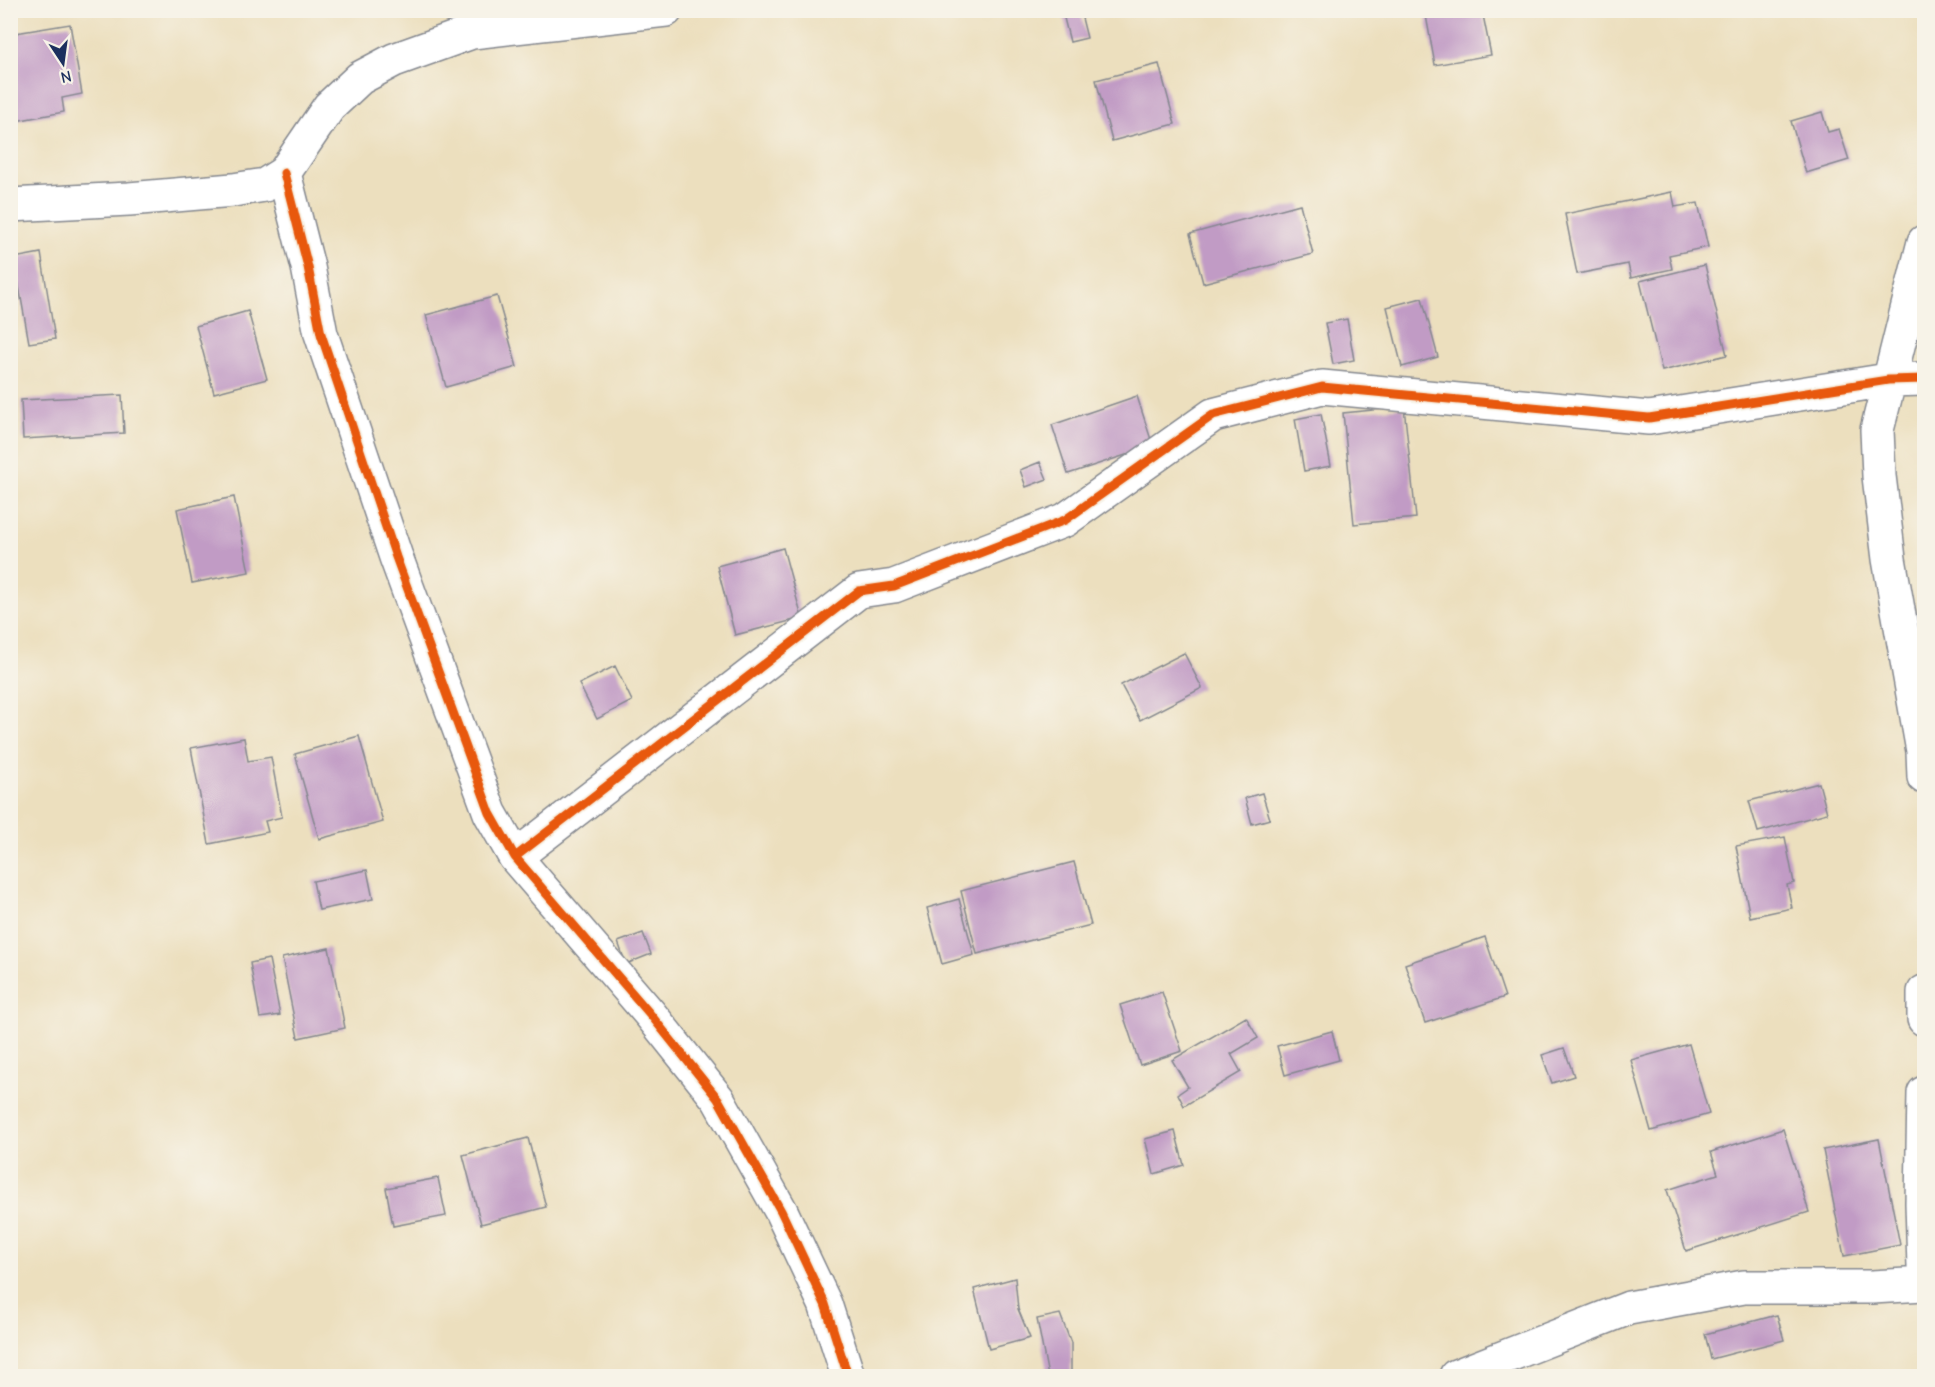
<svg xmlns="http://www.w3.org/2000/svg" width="1935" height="1387" font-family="'Comic Neue',sans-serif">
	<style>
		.building { fill: #c19bc5 }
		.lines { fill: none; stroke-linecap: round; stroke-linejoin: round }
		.minor-casing { stroke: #84878e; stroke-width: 36 }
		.minor { stroke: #fff; stroke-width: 33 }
		.cycleway-casing { stroke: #f7f3e8; stroke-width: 13 }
		.cycleway { stroke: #e8590c; stroke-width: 9 }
	</style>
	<rect width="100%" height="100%" fill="#f7f3e8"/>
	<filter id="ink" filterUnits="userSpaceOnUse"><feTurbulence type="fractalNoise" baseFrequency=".0167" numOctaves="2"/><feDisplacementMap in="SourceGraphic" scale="12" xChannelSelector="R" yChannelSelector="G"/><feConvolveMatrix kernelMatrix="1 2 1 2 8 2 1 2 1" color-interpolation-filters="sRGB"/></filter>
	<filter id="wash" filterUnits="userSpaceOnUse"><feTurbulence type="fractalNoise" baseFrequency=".008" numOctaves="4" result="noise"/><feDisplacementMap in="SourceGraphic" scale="24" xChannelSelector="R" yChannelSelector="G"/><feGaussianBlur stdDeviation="1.35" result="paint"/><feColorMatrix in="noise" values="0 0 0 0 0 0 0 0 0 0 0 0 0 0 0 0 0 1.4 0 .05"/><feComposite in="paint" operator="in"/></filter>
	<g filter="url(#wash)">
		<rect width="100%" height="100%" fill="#ecdfbe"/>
		<g id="blocks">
			<path class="building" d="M1080,10L1087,38L1070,42L1063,14Z
				M1425,10H1482L1491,55L1435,65Z
				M70,24L82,94L62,98L64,112L10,122V34Z
				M1159,64L1175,124L1112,141L1096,80Z
				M1822,112L1828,132L1839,129L1849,160L1806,173L1791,121Z
				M1672,192L1675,207L1698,203L1708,247L1669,255L1672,269L1631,278L1628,264L1577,274L1565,214Z
				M1300,204L1313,254L1203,283L1190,234Z
				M41,253L55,339L29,343L14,258Z
				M1705,265L1727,355L1662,371L1640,281Z
				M497,296L517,367L446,387L426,315Z
				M1422,298L1438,357L1402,367L1387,307Z
				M248,311L267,379L214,393L196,326Z
				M1347,319L1354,360L1333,364L1325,323Z
				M122,395L124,433L23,439L21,400Z
				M1137,396L1153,446L1068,474L1052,425Z
				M1404,407L1416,518L1354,524L1343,413Z
				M1321,414L1331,466L1304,471L1295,419Z
				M1040,462L1047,479L1026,487L1020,470Z
				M234,497L249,572L192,583L177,509Z
				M783,548L802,618L735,635L717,566Z
				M1184,653L1202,688L1140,720L1121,685Z
				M615,666L632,701L597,719L579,684Z
				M359,736L383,822L319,839L295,754Z
				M244,738L248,761L271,757L282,817L265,821L268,832L209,844L191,748Z
				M1819,783L1827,813L1758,832L1749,801Z
				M1262,793L1270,819L1252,824L1245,798Z
				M1785,837L1794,883L1787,885L1792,908L1750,917L1736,846Z
				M1074,862L1091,925L977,954L961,891Z
				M367,870L373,899L319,910L313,881Z
				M959,899L974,955L942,964L927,908Z
				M643,933L651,954L626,964L618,942Z
				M1485,937L1505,997L1425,1023L1405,964Z
				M329,948L345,1028L298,1038L282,958Z
				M269,959L280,1015L260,1018L250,963Z
				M1162,992L1182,1051L1140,1065L1120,1005Z
				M1246,1017L1258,1038L1231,1054L1241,1072L1184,1106L1178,1094L1188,1087L1172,1060Z
				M1332,1031L1339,1060L1285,1075L1277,1046Z
				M1689,1044L1709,1114L1651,1131L1631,1060Z
				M1564,1048L1574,1076L1552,1083L1542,1055Z
				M1783,1129L1809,1212L1686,1251L1667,1190L1718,1174L1711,1152Z
				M1175,1131L1184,1165L1154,1174L1145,1139Z
				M528,1138L546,1207L481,1224L463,1155Z
				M1879,1139L1900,1245L1844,1256L1823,1150Z
				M438,1178L446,1216L393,1226L386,1188Z
				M1015,1278L1018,1309L1030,1338L989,1349L974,1289Z
				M1060,1314L1071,1343V1374L1048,1376L1037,1319Z
				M1777,1315L1784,1340L1711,1359L1705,1334Z"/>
		</g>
	</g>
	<g filter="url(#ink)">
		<use href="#blocks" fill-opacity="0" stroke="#84878e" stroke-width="1.5"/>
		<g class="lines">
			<defs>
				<path id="minor" d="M284,173L308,267L321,334L396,557L490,813L515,857L650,1014L718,1099L781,1211L825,1304L848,1376
					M10,205L129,199L233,190L265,185L284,173L329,107L360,78L394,60L472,32L666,10
					M1924,242L1877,430L1879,476L1889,559L1923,751L1924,777
					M515,857L859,591L894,586L1065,520L1213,415L1322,387L1649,418L1888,380L1924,379
					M1924,992V1019
					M1924,1093L1922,1203L1924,1267
					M1456,1376L1629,1308L1744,1287H1872L1924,1284"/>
			</defs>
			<use href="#minor" class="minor-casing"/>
			<use href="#minor" class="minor"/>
			<defs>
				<path id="cycleway" d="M284,173L308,267L321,334L396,557L490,813L515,857L650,1014L718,1099L781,1211L825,1304L848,1376
					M515,857L859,591L894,586L1065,520L1213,415L1322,387L1649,418L1888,380L1924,379"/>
			</defs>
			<use href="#cycleway" class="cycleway-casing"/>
			<use href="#cycleway" class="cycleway"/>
		</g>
	</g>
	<rect width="1935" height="1387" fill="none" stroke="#f7f3e8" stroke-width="36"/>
	<g transform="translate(63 63) rotate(167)" stroke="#f7f3e8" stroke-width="4.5" paint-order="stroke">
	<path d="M0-4.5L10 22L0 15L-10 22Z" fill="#1b2f5e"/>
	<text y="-9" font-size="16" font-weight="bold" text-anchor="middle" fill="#1b2f5e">N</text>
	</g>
</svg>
